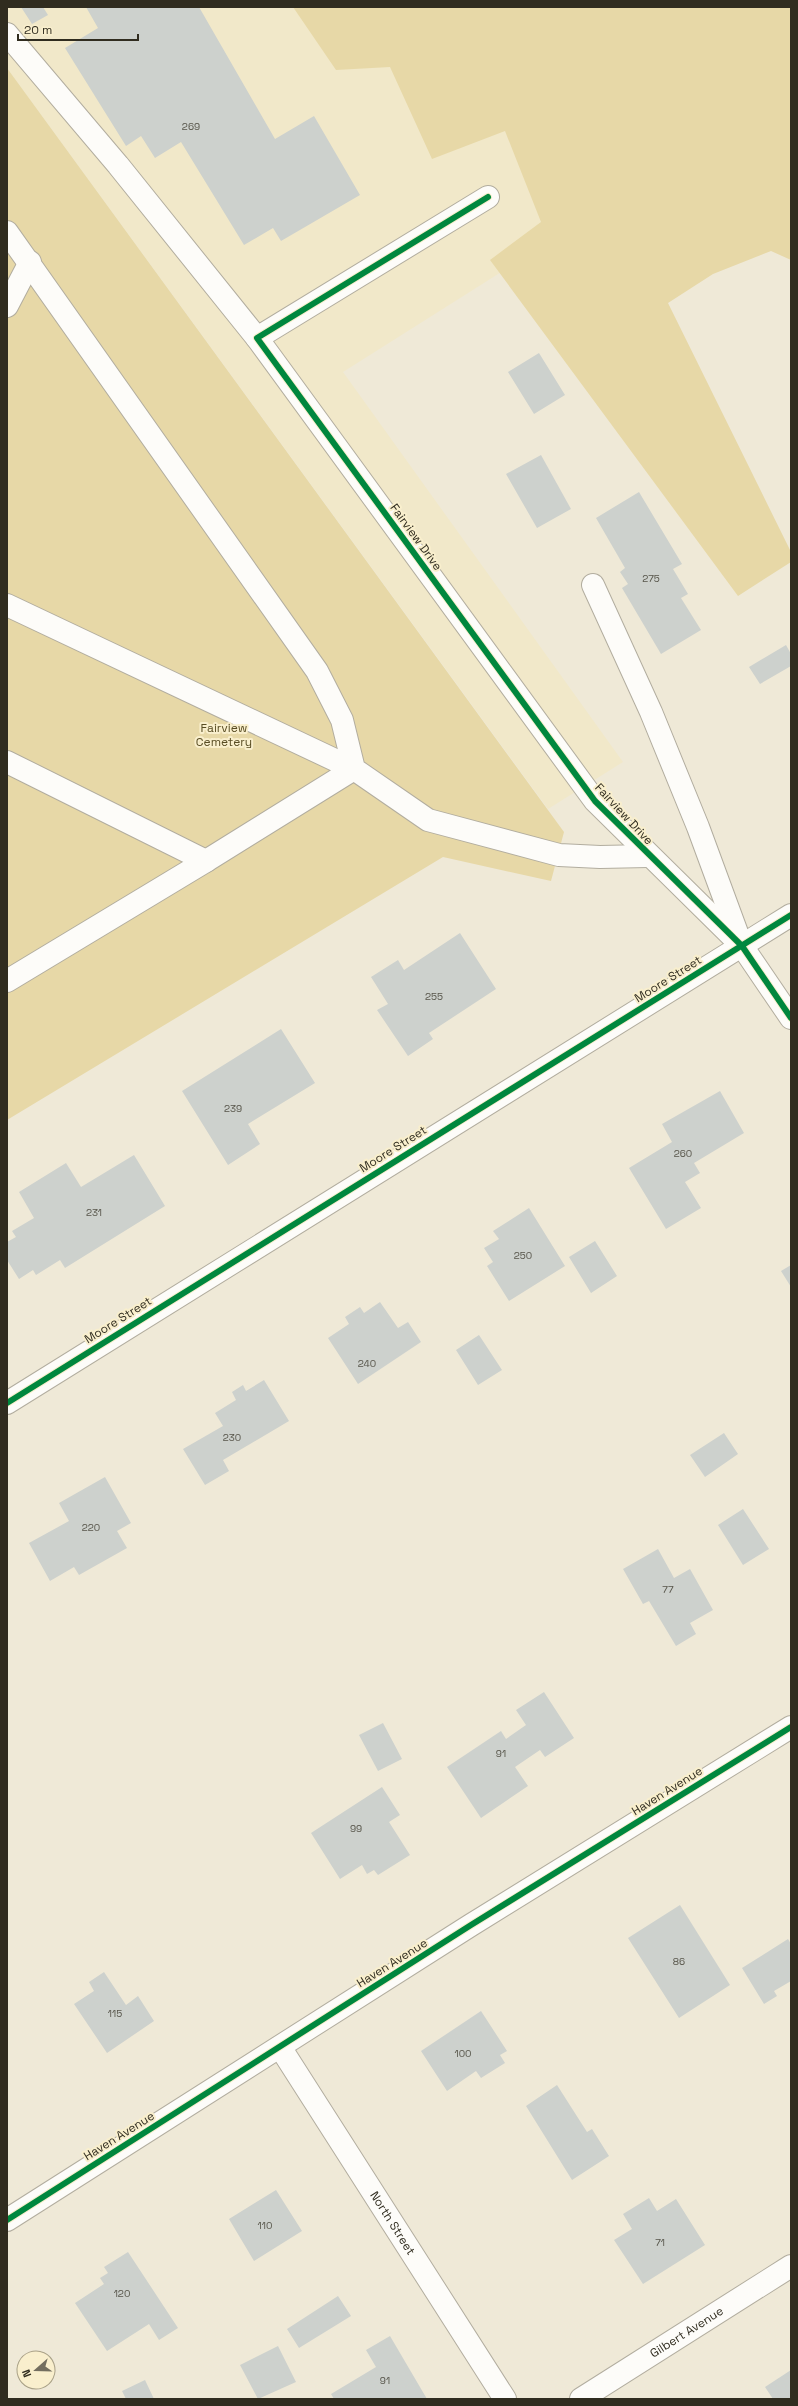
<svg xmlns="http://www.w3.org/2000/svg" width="798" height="2406" font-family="'Space Grotesk',sans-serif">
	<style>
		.built { fill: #f1e8c9 }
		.green { fill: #e7d8a7 }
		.building { fill: #cdd1cd }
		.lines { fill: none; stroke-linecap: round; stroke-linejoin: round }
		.minor-casing { stroke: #b2ad9f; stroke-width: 24 }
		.minor { stroke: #fdfcf9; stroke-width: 22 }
		.cycleway-casing { stroke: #f9efcd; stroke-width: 8 }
		.cycleway { stroke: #00873e; stroke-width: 6 }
		.labels { text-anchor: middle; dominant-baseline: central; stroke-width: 4; stroke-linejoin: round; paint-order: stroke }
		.number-label { font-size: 10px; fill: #57554a }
		.street-label { font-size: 12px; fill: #302c1f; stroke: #f9efcd }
		.park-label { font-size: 12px; fill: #584c23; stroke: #f9efcd }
	</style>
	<rect width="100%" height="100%" fill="#efe9d7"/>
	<path class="built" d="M7,7H459L655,175L343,372L623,762L548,809L7,68Z"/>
	<path class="green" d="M293,7H791V260L771,251L713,274L668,303L791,552V562L738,596L490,260L541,222L505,131L432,159L390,67L336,70Z
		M7,68L564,832L551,881L443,857L7,1120Z"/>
	<path class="building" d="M21,7H43L48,15L32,24Z
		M86,7H199L275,139L314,116L360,195L281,241L273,228L244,245L181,142L155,158L141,136L126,146L65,48L98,28Z
		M539,353L565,395L534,414L508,372Z
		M541,455L571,509L537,528L506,474Z
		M639,492L682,564L673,569L688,594L681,598L701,630L661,654L622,588L628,584L620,572L625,568L596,518Z
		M786,645L791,654V666L760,684L749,667Z
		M460,933L496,989L429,1033L433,1039L408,1056L377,1010L388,1004L371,977L398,960L404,970Z
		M281,1029L315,1083L248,1124L260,1144L228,1165L182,1091Z
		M720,1091L744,1133L694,1163L700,1173L685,1182L701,1208L666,1229L629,1168L672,1142L662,1124Z
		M134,1155L165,1206L65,1268L60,1260L36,1275L33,1270L19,1279L7,1260V1242L16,1237L12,1231L34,1218L19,1192L66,1163L81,1187Z
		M529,1208L565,1266L509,1301L487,1266L493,1262L484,1248L499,1239L493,1231Z
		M595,1241L617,1276L591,1293L569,1257Z
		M791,1265V1287L781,1271Z
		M380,1302L398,1328L408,1322L421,1342L358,1384L328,1338L349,1324L345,1317L360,1307L364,1313Z
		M479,1335L502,1370L478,1385L456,1350Z
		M264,1380L289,1421L223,1460L229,1471L205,1485L183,1449L223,1426L215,1413L236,1400L232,1392L243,1385L246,1391Z
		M724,1433L738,1454L705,1477L690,1455Z
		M105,1477L131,1523L117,1531L127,1548L79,1575L74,1567L50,1581L29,1543L69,1521L59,1503Z
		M743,1509L769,1549L743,1565L718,1525Z
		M658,1549L674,1578L690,1569L713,1610L690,1623L696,1634L676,1646L649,1601L643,1604L623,1569Z
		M544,1692L574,1738L545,1757L540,1750L515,1767L528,1786L481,1818L447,1767L501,1731L506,1739L526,1725L516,1710Z
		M383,1723L402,1759L378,1771L359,1735Z
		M382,1787L400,1815L389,1822L410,1855L378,1875L374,1870L367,1874L362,1865L340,1879L311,1833Z
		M680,1905L730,1985L679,2018L628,1938Z
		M788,1939L791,1944V1981L774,1991L777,1996L764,2004L742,1968Z
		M104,1972L126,2005L138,1996L154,2021L107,2053L74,2004L94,1991L89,1982Z
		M481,2011L507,2051L500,2055L505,2063L481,2078L476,2071L447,2091L421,2051Z
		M557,2085L587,2132L592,2129L609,2156L572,2180L526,2106Z
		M276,2190L302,2231L254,2261L229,2219Z
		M649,2198L657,2211L676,2199L705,2245L643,2284L614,2240L632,2229L623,2214Z
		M128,2252L178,2328L159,2340L149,2324L107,2351L75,2303L104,2284L100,2278L108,2273L104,2267Z
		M338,2296L351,2316L299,2348L287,2329Z
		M390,2336L427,2399H334L331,2394L376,2367L366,2350Z
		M278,2346L296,2382L258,2399L240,2365Z
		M791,2370V2399H773L765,2387Z
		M145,2380L154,2399H126L122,2391Z"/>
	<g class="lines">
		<defs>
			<g id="minor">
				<path d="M7,34L118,165L257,338"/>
				<path d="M488,197L257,338L595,801L742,946L791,1018"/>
				<path d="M7,232L317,671L342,720L354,769L428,820L559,855L600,857L648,856"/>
				<path d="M7,306L30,262"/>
				<path d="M593,585L651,712L698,827L740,941"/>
				<path d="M7,605L354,769L206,861L7,762"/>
				<path d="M7,981L206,861"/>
				<path d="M7,1403L791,915"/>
				<path id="s1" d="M280,2047L505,2399"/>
				<path d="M7,2220L471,1925L791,1727"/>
				<path id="s2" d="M581,2399L791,2266"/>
			</g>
		</defs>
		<use href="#minor" class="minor-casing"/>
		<use href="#minor" class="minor"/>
		<defs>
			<path id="cycleway" d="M488,197L257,338L595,801L742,946L791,1018
				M7,1403L791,915
				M7,2220L471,1925L791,1727"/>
		</defs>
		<use href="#cycleway" class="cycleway-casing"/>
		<use href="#cycleway" class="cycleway"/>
	</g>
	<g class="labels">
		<g class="number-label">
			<text x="191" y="126">269</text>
			<text x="651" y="578">275</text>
			<text x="434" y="996">255</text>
			<text x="233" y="1108">239</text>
			<text x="683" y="1153">260</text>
			<text x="94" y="1212">231</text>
			<text x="523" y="1255">250</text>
			<text x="367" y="1363">240</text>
			<text x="232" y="1437">230</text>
			<text x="91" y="1527">220</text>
			<text x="668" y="1589">77</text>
			<text x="501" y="1753">91</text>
			<text x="356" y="1828">99</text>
			<text x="679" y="1961">86</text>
			<text x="115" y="2013">115</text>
			<text x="463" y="2053">100</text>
			<text x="265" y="2225">110</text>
			<text x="660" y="2242">71</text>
			<text x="122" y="2293">120</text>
			<text x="385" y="2380">91</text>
		</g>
		<g class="street-label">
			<text transform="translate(416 537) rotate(54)">Fairview Drive</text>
			<text transform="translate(624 814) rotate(47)">Fairview Drive</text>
			<text transform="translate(668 979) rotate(-32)">Moore Street</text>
			<text transform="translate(393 1149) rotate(-32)">Moore Street</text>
			<text transform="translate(118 1320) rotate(-32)">Moore Street</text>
			<text transform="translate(667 1791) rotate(-32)">Haven Avenue</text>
			<text transform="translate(392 1963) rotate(-32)">Haven Avenue</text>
			<text transform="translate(119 2136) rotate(-32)">Haven Avenue</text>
			<text stroke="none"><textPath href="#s1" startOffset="209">North Street</textPath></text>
			<text stroke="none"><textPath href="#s2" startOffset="125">Gilbert Avenue</textPath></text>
		</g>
		<g class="park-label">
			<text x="224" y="728">Fairview<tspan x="224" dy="14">Cemetery</tspan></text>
		</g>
	</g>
	<rect width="798" height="2406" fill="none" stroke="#302c1f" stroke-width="16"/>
	<g transform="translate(36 2370) rotate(250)"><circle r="19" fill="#f9efcd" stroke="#a9a187"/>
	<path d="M0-3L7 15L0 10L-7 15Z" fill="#736e5f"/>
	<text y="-6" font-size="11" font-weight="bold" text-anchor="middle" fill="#302c1f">N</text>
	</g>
	<path d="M18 34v6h120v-6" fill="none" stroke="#302c1f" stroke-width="2"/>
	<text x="24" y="34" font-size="12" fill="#302c1f" stroke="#f9efcd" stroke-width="3" paint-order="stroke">20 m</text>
</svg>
